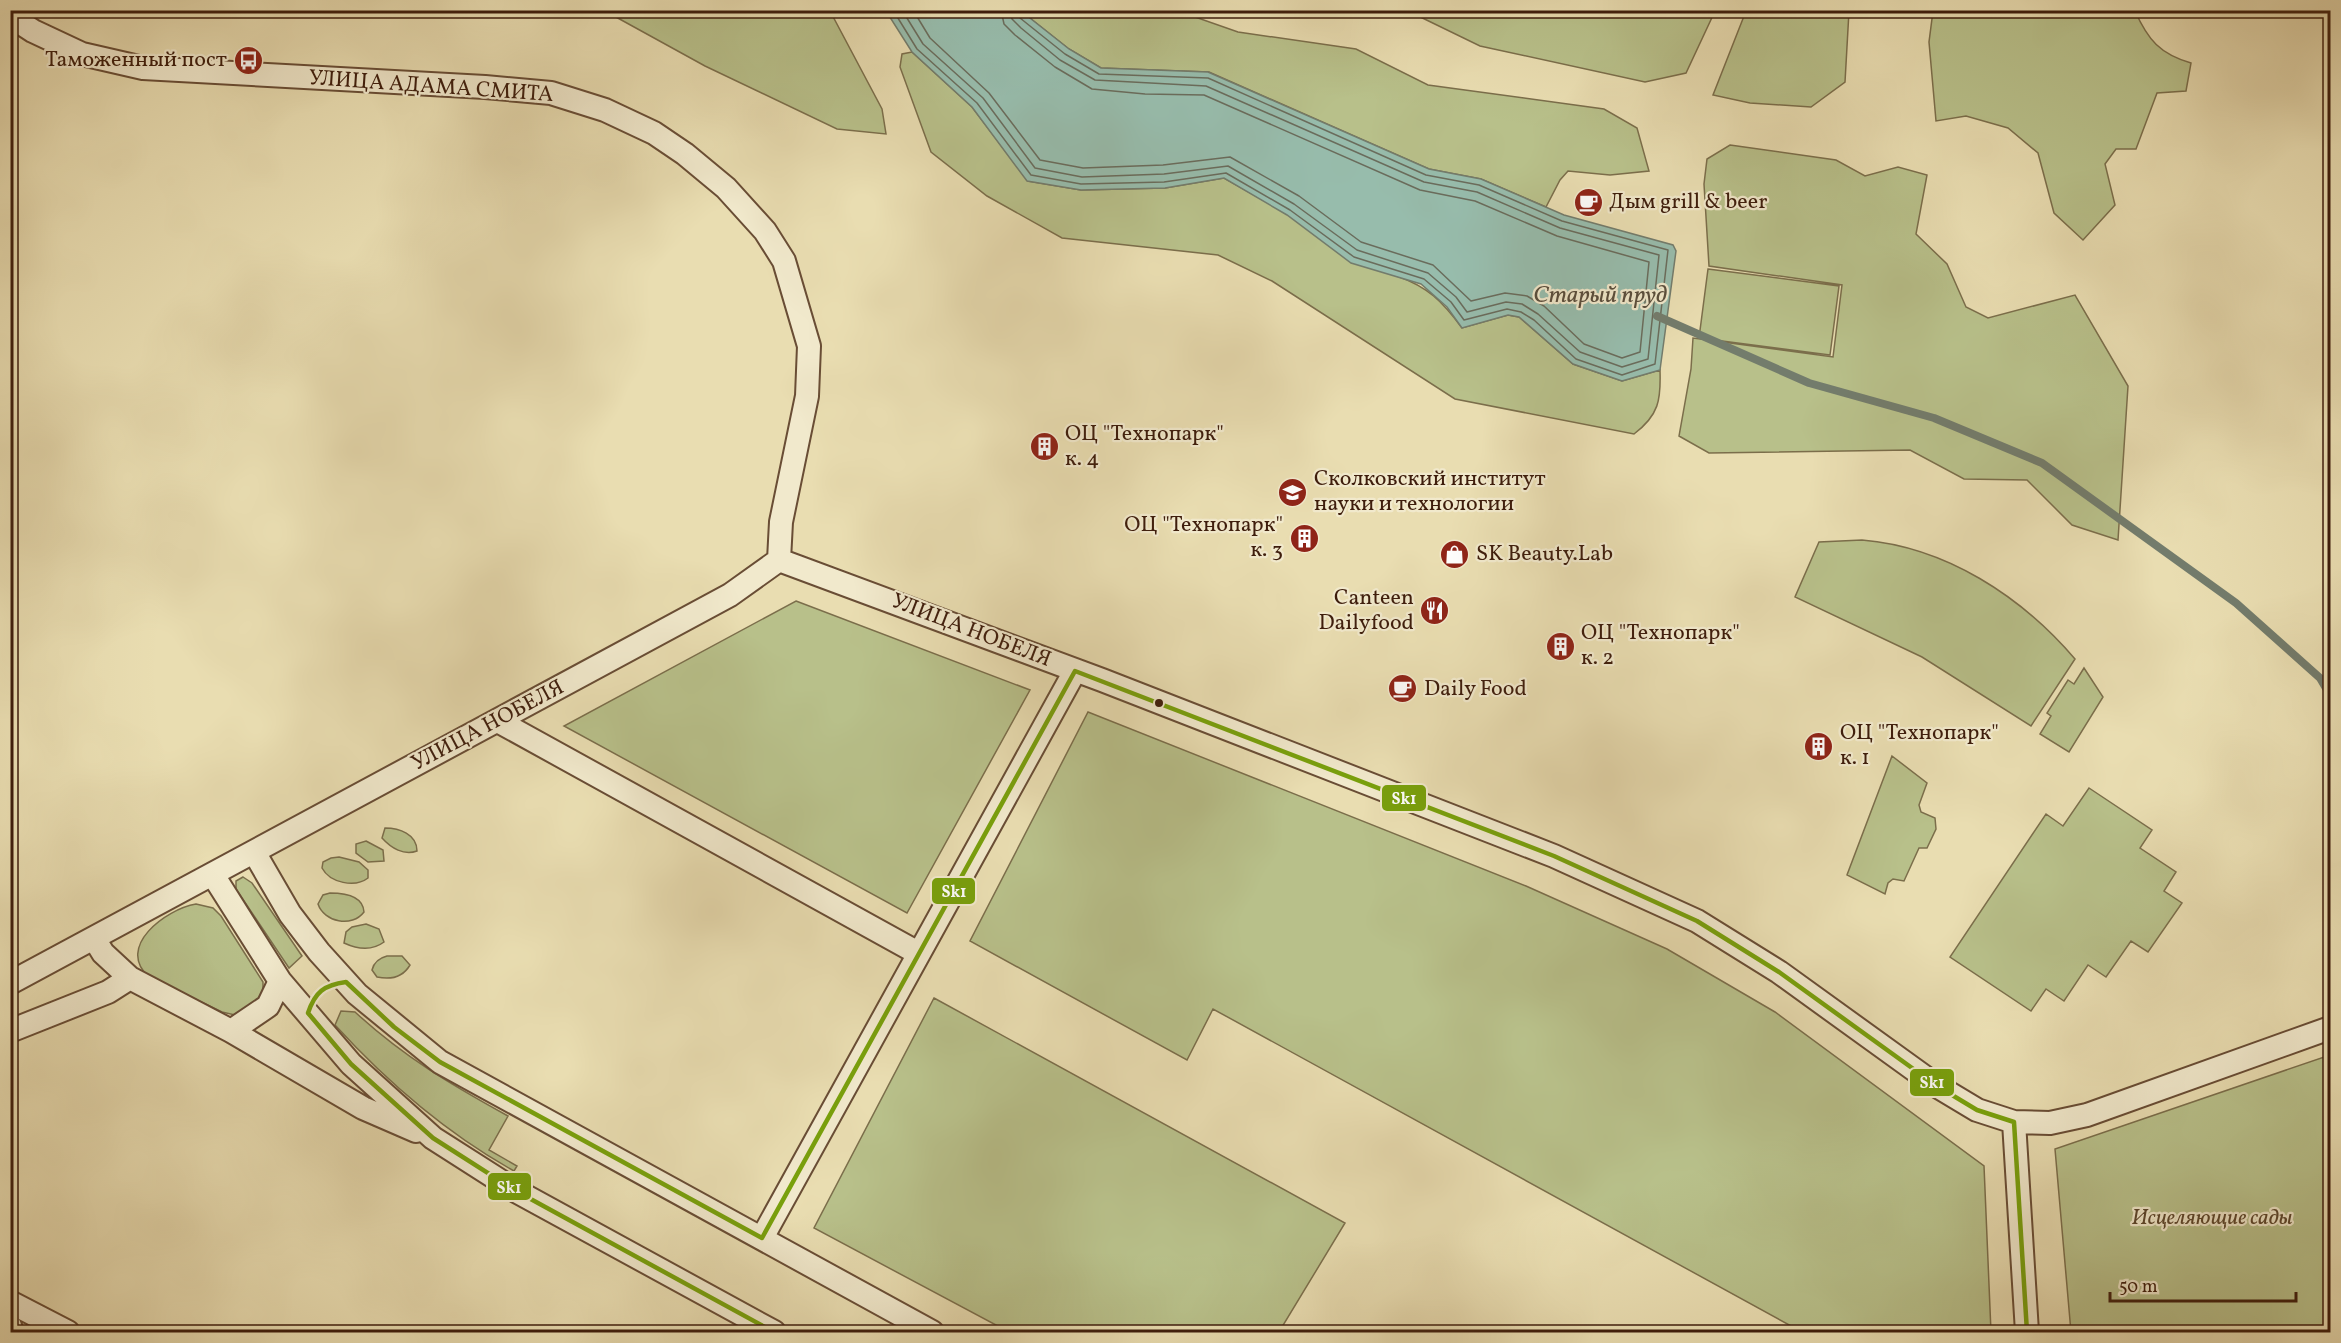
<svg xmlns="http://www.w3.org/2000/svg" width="2341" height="1343" font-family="Vollkorn,serif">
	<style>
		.green { fill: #b8c08a; stroke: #7b6e4b; stroke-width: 1.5 }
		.water { fill: #97bcac; stroke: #737c6c; stroke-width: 1.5 }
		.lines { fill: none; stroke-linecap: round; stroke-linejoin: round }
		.shore { stroke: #6a6c5c; stroke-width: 1.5 }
		.stream { stroke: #737c6c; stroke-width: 8 }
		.minor-casing { stroke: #694d35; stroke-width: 26 }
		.minor { stroke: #f1e9cc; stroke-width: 22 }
		.bus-1-casing { stroke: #f1e9cc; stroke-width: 9 }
		.bus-1 { stroke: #79a00c; stroke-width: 4.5 }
		.bus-dot { fill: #3e1d0c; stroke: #f1e9cc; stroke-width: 2 }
		.labels { text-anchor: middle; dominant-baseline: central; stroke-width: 4.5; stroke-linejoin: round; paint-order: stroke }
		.poi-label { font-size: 22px; fill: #3e1d0c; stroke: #f1e9cc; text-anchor: start }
		.street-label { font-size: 22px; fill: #3e1d0c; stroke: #f1e9cc }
		.park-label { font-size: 22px; font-style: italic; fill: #5c462c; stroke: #f1e9cc }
		.water-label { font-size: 24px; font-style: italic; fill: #594d3c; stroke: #f1e9cc }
		.line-badge { stroke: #f1e9cc; stroke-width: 2 }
		.badge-label { font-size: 16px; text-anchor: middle; font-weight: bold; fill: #fff }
	</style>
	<rect width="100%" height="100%" fill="#e9ddb1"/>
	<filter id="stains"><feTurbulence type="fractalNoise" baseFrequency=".00333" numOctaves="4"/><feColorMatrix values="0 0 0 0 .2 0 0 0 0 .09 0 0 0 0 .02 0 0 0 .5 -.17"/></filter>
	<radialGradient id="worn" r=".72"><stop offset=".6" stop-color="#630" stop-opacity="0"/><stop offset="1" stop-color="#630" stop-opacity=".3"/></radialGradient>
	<path class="green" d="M605,11H830L882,109L886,134L837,129L705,66Z
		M1021,11H1178L1238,32L1356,49L1428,85L1604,109L1637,128L1649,171L1610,175L1568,171L1560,180L1546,207L1481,179L1429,169L1209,72L1101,68L1069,49Z
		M1408,11H1715L1686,73L1645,82L1480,46Z
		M1746,11H1849L1845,82L1811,107L1750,103L1713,95Z
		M1933,11H2135C2148,40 2160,54 2191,63L2186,91L2157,93L2136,149H2116L2105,164L2115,205L2083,240L2054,213L2038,153L2008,128L1966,116L1936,121L1929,42Z
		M912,52L972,107L1028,181L1081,190L1165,188L1224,178L1397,276C1428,287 1442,301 1462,328L1508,315L1519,317L1573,364L1622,381L1660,370C1661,400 1659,415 1634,434L1455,399L1272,281L1218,255L1062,238L987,196L931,152L900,67L902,54Z
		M1730,145L1836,160L1865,176L1898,167L1927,175L1916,234L1947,264L1966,307L1988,318L2075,295L2128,386L2118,540L2072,525L2027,480L1964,479L1910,450L1709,453L1679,436L1691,369L1693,338L1833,357L1842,285L1709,266L1704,184L1707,159Z
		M1708,269L1839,286L1830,355L1699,338Z
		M1862,540C1946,547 2021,596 2075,659L2031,726L1922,657L1795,597L1819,542Z
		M796,601L1030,690L907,913L564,726Z
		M2084,668L2103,697L2069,752L2040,734L2051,716L2047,713L2068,680L2074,684Z
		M1088,712L1526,886L1667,949L1775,1012L1984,1166L1991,1332H1802L1213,1009L1187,1060L970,941Z
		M1892,756L1927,783L1919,805L1921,812L1935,818L1936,829L1927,848H1919L1904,881L1893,879L1888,883L1885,894L1847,875Z
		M2089,788L2152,830L2140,848L2176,872L2164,891L2182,903L2148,952L2131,941L2106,977L2088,965L2064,1001L2046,989L2031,1011L1950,957L2046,814L2063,826Z
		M385,828C399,828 417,834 417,851C404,856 391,848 382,838Z
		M366,841L383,850L384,861L368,862L356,853V844Z
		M339,857L359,862L368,870V878C355,888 330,883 322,868L323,862L331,858Z
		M243,877L252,883L302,956L289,968L236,889V881Z
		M330,893C344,893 363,895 364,912C352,928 324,922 318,904L323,895Z
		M196,904L213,908L221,916L263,982V994L258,1003L235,1015L222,1012L149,977C115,947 166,909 196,904Z
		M366,924L379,929L384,942C372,951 357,949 344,943L346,932L352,927Z
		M387,956H402L410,965C403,977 391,980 377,977L372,970C374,962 379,958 387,956Z
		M934,998L1345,1223L1279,1332H1009L814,1228Z
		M341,1011L355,1012C404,1057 450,1084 508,1116L489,1150L517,1166L514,1171C446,1133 388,1083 335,1025Z
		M2330,1055V1332H2071L2055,1149Z"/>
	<path class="water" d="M886,11H1021L1069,49L1101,68L1208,72L1429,169L1481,179L1564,215L1673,245L1676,251L1660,370L1622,381L1573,364L1519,317L1508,315L1462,328L1447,307L1421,284L1351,263L1287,215L1224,178L1165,188L1081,190L1027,181L972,107L912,52Z"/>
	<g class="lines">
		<path class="shore" d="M893,10L917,49L977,103L1031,175L1081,184L1164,182L1226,173L1290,210L1354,257L1424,279L1451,302L1464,320L1507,309L1521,312L1534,320L1576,359L1622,375L1655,364L1668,250L1562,221L1479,185L1426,175L1208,78L1099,74L1065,54L1020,18L1018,10
			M902,10L923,44L983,98L1035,168L1082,177L1164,174L1228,166L1294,204L1357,250L1428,273L1456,297L1467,312L1506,302L1522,304L1538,314L1580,352L1622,367L1648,359L1659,255L1560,228L1477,192L1424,182L1206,86L1095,80L1060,60L1021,28L1012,19L1010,10
			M913,10L930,38L989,93L1040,160L1083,168L1163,165L1230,157L1299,196L1361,242L1433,265L1471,301L1505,293L1527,296L1544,306L1584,344L1622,358L1640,352L1649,262L1557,236L1475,201L1420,190L1204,95L1145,94L1092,89L1055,67L1015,35L1004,24L1001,10"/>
		<path class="stream" d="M1657,316L1809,383L1934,418L2042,463L2236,603L2320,678L2330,695"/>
		<defs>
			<path id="minor" d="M10,16L33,31L82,54L143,68L485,87L551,93L605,110L654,133L685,154L726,188L765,231L784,261L809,346L807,396L781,522L779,560
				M779,560L1102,680L1554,856L1697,921L1779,972L1937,1086L1977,1110L2014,1122L2050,1123L2087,1115L2330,1028
				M498,721L918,953
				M254,852L290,914L319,952L357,994L440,1062L932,1332
				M213,875L280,981L351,1064L433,1138L516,1191L774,1332
				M95,940L103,953L130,978L231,1031L363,1108L416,1131
				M10,983L730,595L779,560
				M10,1031L108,992L130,978
				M231,1031L268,1006L280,981
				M2014,1122L2027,1332
				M762,1238L1075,671
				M10,1302L68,1332
				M10,1326L12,1332"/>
		</defs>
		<use href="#minor" class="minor-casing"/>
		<use href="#minor" class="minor"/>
		<defs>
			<path id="bus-1" d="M774,1332L516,1191L433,1138L351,1064L308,1013C315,992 324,985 346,982L394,1027L440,1062L762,1238L1075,671L1554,856L1697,921L1779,972L1937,1086L1977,1110L2014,1122L2027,1332"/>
		</defs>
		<use href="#bus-1" class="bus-1-casing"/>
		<use href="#bus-1" class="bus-1"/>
	</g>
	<defs>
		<symbol id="bus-disc" viewBox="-11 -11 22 22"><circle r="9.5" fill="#8f2418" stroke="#f1e9cc"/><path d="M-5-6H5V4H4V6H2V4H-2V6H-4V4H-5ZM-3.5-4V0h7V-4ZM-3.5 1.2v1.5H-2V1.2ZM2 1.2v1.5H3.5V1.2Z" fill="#fff"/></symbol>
		<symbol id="cafe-disc" viewBox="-11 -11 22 22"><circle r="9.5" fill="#8f2418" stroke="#f1e9cc"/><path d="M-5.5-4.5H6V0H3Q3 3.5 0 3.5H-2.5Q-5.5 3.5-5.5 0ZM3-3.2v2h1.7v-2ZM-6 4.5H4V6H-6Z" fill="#fff"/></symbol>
		<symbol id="building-disc" viewBox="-11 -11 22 22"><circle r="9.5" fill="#8f2418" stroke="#f1e9cc"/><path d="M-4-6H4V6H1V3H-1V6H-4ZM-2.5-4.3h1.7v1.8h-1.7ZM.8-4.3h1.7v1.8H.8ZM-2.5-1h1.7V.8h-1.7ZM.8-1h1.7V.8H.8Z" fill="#fff"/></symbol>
		<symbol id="university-disc" viewBox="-11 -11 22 22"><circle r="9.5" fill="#8f2418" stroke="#f1e9cc"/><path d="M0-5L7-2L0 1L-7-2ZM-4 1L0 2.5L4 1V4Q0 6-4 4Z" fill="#fff"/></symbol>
		<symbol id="shop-disc" viewBox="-11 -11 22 22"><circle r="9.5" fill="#8f2418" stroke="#f1e9cc"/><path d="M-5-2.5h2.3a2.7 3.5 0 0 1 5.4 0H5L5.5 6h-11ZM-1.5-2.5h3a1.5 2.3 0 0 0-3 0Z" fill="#fff"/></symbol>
		<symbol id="restaurant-disc" viewBox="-11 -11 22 22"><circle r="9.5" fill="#8f2418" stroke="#f1e9cc"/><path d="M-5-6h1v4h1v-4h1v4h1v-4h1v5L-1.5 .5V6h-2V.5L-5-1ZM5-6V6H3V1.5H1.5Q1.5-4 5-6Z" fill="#fff"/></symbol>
	</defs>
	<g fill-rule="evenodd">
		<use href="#bus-disc" x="232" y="44" width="33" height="33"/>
		<use href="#cafe-disc" x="1572" y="186" width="33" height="33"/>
		<use href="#building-disc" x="1028" y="430" width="33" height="33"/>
		<use href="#university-disc" x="1276" y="476" width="33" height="33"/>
		<use href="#building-disc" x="1288" y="522" width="33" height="33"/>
		<use href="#shop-disc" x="1438" y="538" width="33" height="33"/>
		<use href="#restaurant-disc" x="1418" y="594" width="33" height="33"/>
		<use href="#building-disc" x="1544" y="630" width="33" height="33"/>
		<use href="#cafe-disc" x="1386" y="672" width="33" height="33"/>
		<use href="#building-disc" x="1802" y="730" width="33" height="33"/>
	</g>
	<circle class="bus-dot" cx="1159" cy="703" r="5"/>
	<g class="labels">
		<g class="poi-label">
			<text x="227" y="60" text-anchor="end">Таможенный пост</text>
			<text x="1609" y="202">Дым grill &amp; beer</text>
			<text x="1065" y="434">ОЦ "Технопарк"<tspan x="1065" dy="25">к. 4</tspan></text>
			<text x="1314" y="479">Сколковский институт<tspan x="1314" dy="25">науки и технологии</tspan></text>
			<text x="1283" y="525" text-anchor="end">ОЦ "Технопарк"<tspan x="1283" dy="25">к. 3</tspan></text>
			<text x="1476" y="554">SK Beauty.Lab</text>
			<text x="1414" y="598" text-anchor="end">Canteen<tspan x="1414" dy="25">Dailyfood</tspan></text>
			<text x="1581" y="633">ОЦ "Технопарк"<tspan x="1581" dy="25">к. 2</tspan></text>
			<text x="1424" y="689">Daily Food</text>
			<text x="1840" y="733">ОЦ "Технопарк"<tspan x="1840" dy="25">к. 1</tspan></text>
		</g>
		<g class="street-label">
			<text transform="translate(431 87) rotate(4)">УЛИЦА АДАМА СМИТА</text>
			<text transform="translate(971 631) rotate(21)">УЛИЦА НОБЕЛЯ</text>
			<text transform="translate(488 726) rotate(-28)">УЛИЦА НОБЕЛЯ</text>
		</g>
		<g class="park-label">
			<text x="2212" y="1218">Исцеляющие сады</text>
		</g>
		<g class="water-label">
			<text x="1600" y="296">Старый пруд</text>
		</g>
	</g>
	<g class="line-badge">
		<rect x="1381" y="784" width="46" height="28" rx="6" fill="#79a00c"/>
		<rect x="931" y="877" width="45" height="28" rx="6" fill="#79a00c"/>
		<rect x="1909" y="1068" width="46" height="29" rx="6" fill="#79a00c"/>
		<rect x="487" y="1172" width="45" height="29" rx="6" fill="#79a00c"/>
	</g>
	<g class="badge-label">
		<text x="1404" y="804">Sk1</text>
		<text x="954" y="897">Sk1</text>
		<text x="1932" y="1088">Sk1</text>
		<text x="509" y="1193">Sk1</text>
	</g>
	<rect width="2341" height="1343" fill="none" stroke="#e9ddb1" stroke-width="36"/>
	<rect x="12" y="12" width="2317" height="1319" fill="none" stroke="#3e1d0c" stroke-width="3"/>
	<rect x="18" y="18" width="2305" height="1307" fill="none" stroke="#3e1d0c" stroke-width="1.5"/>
	<path d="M2110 1292v9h186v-9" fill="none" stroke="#3e1d0c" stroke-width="3"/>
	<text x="2119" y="1292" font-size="18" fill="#3e1d0c" stroke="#f1e9cc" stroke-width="4.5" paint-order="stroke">50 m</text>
	<rect width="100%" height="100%" filter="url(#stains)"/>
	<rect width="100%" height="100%" fill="url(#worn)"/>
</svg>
